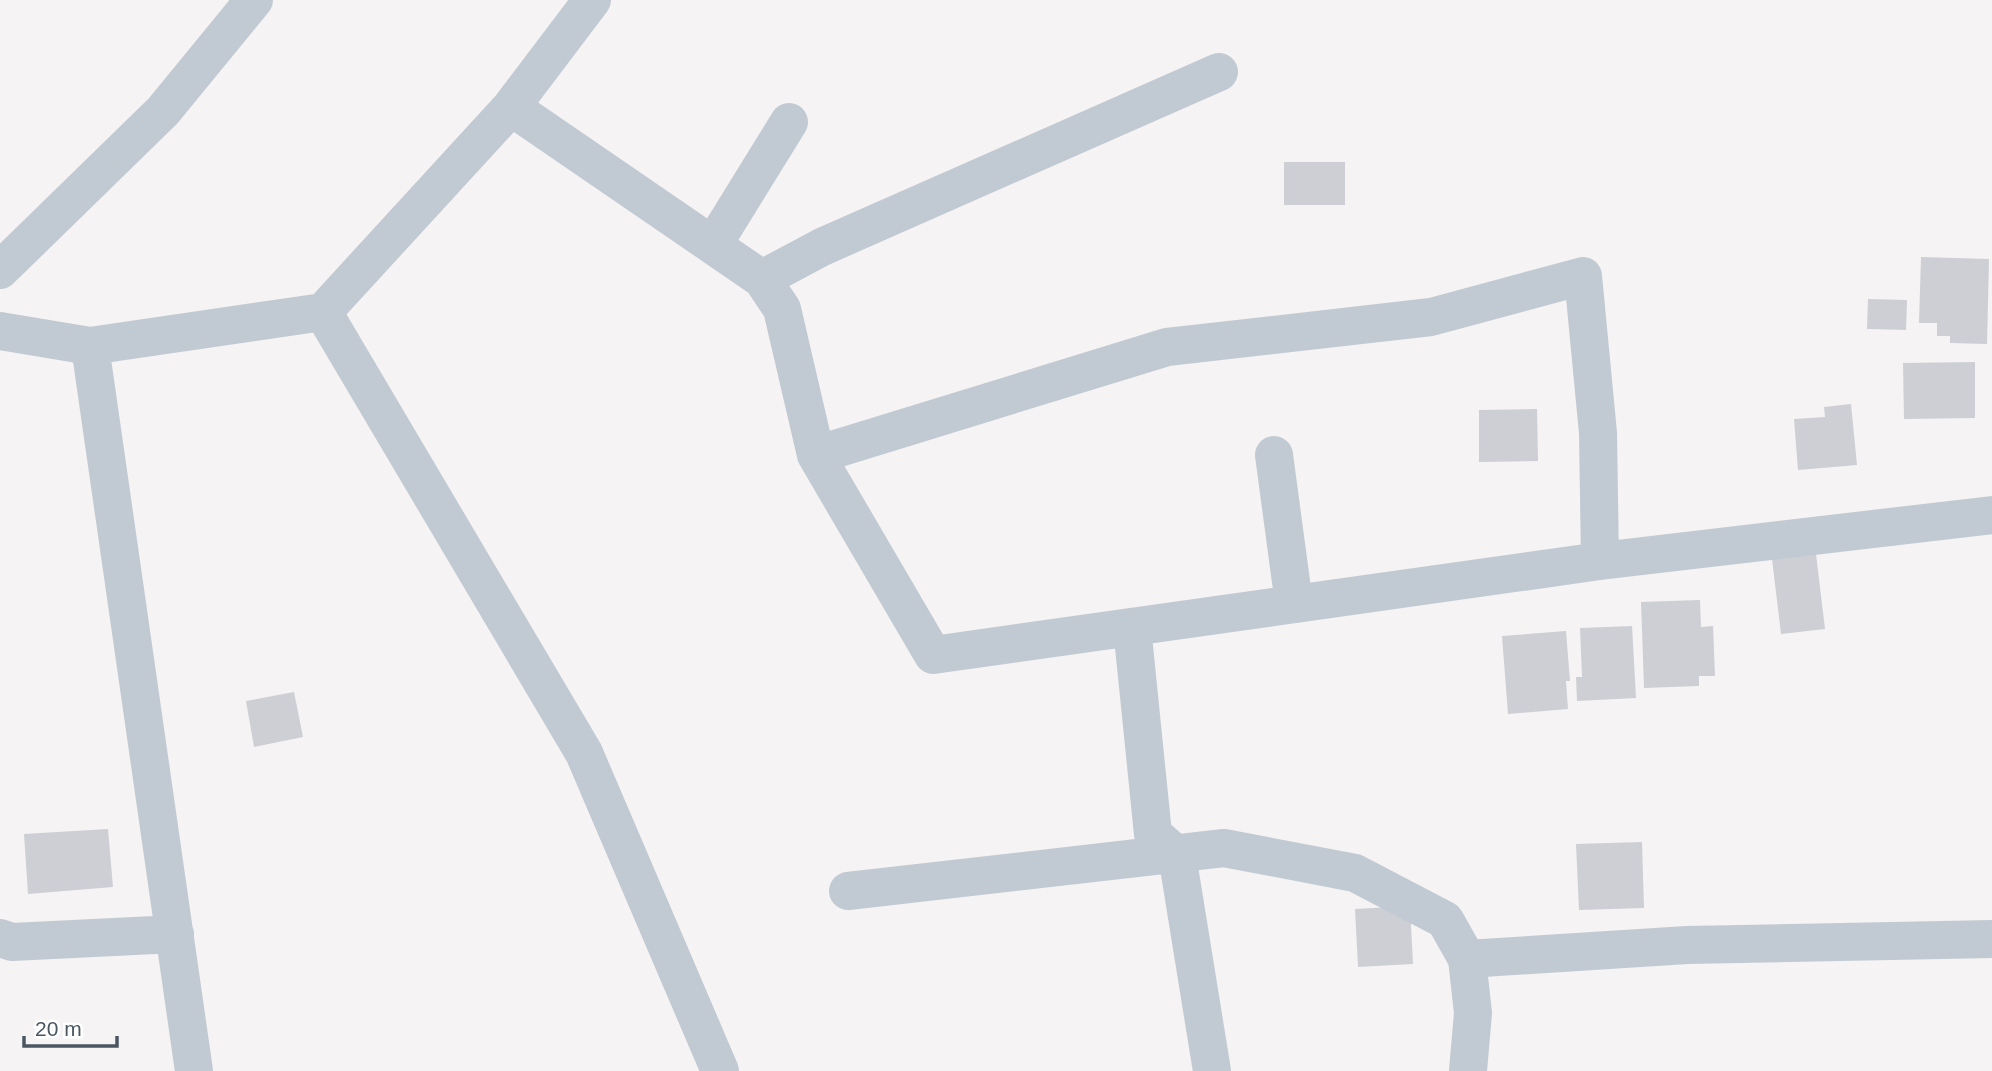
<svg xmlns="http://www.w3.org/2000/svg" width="1992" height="1071" font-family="Helvetica,sans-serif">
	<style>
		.building { fill: #cdcfd5 }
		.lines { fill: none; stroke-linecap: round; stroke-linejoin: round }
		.minor { stroke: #c1cad2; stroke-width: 38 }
	</style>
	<rect width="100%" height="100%" fill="#f5f3f3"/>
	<path class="building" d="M1284,162H1345V205H1284Z
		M1921,257L1989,259L1987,344L1950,343V336H1937V323H1919Z
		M1868,299L1907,300L1906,330L1867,329Z
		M1975,362V418L1904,419L1903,363Z
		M1851,404L1857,465L1798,470L1794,419L1825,417L1824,407Z
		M1537,409L1538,461L1479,462V410Z
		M1816,554L1825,629L1781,634L1772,559Z
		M1700,600L1701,627L1713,626L1715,676H1699V686L1644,688L1641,602Z
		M1632,626L1636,698L1577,701L1576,677H1582L1580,628Z
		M1566,631L1570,681H1566L1568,709L1508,714L1502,636Z
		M294,692L303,737L254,747L246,701Z
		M108,829L113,887L28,894L24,834Z
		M1642,842L1644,908L1579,910L1576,844Z
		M1410,906L1413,964L1358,967L1355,909Z"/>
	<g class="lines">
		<path class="minor" d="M511,107L592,0
			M713,245L789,122
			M0,270L163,111L254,0
			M762,279L822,247L1219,72
			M323,312L584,753L720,1071
			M0,331L90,346L323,312L511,107L762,279L782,309L816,455L933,655L1600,561L1992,515
			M90,346L194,1071
			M816,455L1167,347L1431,317L1583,276L1598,433L1600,561
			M1274,455L1294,604
			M1132,627L1153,834L1177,855L1212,1071
			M848,891L1224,848L1355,873L1445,920L1467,959
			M0,938L12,942L175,934
			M1468,1071L1473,1013L1467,959L1687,945L1992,939"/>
	</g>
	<path d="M24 1036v10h93v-10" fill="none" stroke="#4a5661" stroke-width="3.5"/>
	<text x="35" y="1036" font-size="21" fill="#4a5661" stroke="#ffffff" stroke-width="5" paint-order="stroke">20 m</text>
</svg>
